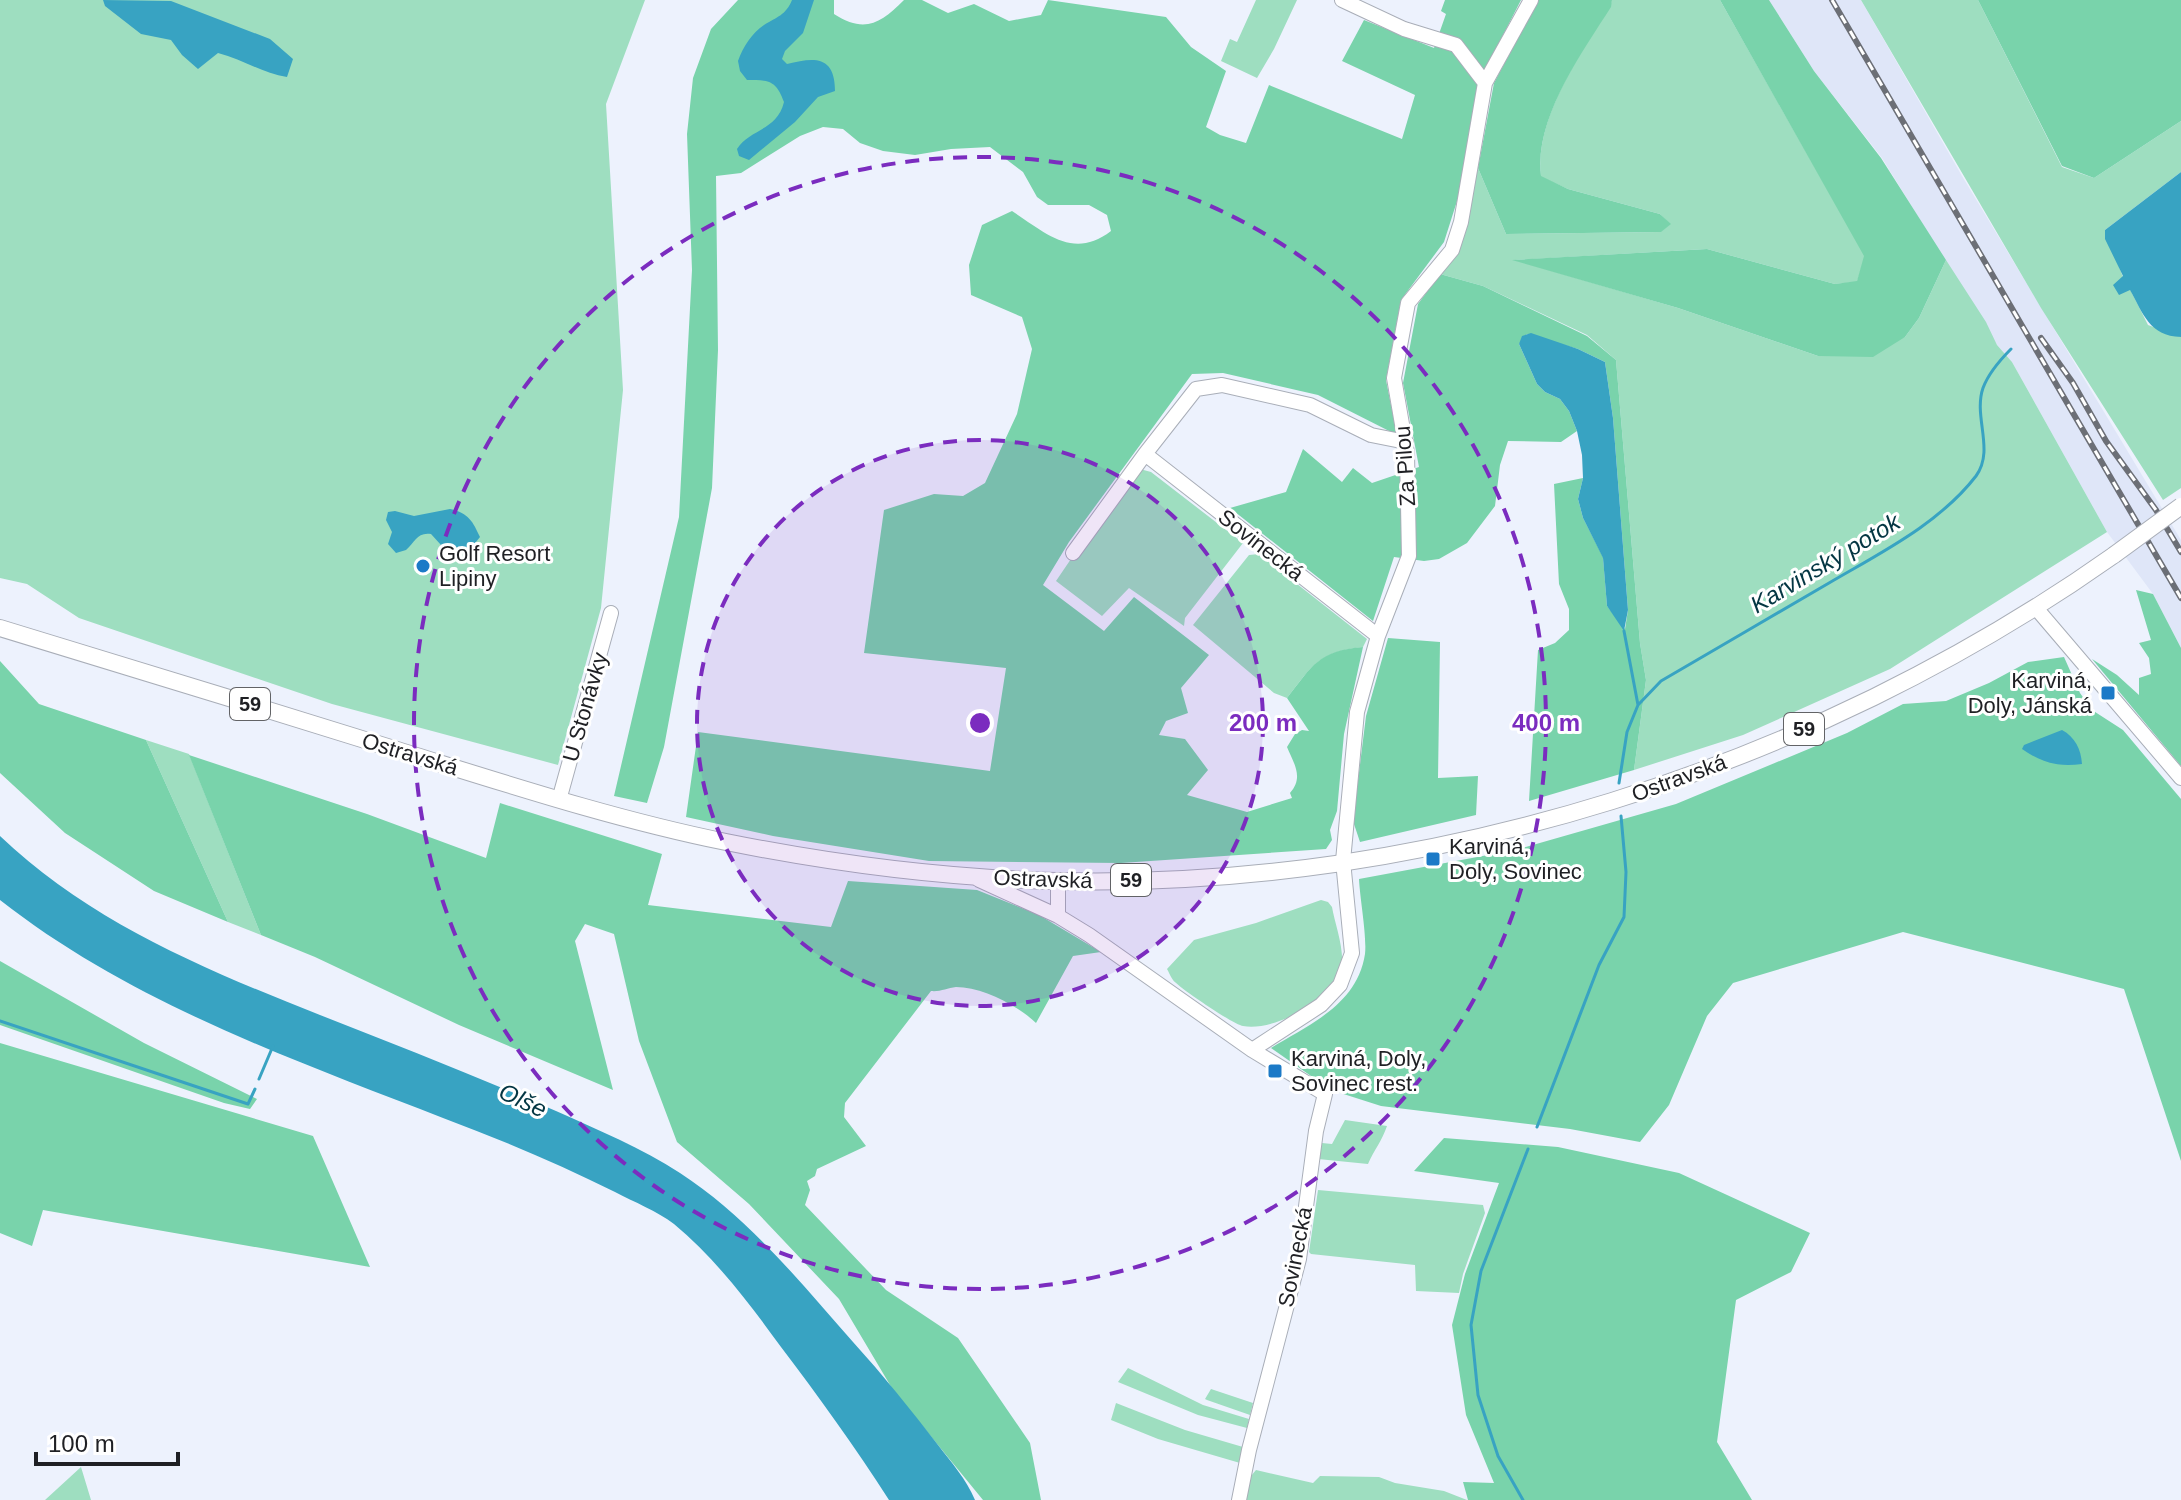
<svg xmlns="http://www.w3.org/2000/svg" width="2181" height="1500" font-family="Arial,sans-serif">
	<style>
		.built { fill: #dfe6f8 }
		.green { fill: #9edec0 }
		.forest { fill: #79d3ab }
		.water { fill: #38a3c2 }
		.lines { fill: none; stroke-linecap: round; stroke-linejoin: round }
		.stream { stroke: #38a3c2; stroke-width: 3 }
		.minor-casing { stroke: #a9aeb8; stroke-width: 16 }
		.major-casing { stroke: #a9aeb8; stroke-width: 18 }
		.minor { stroke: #fff; stroke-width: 14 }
		.major { stroke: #fff; stroke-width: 16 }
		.rail-casing { stroke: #6c6f76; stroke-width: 6 }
		.rail { stroke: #fff; stroke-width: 3; stroke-dasharray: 9; stroke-linecap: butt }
		.major-bridge-casing { stroke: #a9aeb8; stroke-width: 18; stroke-linecap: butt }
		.major-bridge { stroke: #fff; stroke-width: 16 }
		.ring { fill: none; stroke: #7b2cbf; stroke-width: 4; stroke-dasharray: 14 10 }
		.poi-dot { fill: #1c7ac7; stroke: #fff; stroke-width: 3 }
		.labels { text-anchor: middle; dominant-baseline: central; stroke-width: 6; stroke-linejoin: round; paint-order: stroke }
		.shield { fill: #fff; stroke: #626366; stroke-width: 2 }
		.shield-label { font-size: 20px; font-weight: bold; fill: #1f2024 }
		.street-label { font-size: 22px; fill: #1f2024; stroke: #fff }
		.poi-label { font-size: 22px; fill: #1f2024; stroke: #fff; text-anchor: start }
		.water-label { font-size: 24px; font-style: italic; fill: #043643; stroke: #fff }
		.centre { fill: #7b2cbf; stroke: #fff; stroke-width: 4 }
		.ring-label { font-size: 24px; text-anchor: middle; font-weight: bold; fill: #7b2cbf; stroke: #fff; stroke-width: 6; stroke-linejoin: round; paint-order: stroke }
	</style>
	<rect width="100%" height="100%" fill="#edf2fd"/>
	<path class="built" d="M1769,0H1861L1962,176L2181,540V648L2153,594L2107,532L2012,362L1997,345L1882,158L1814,71Z"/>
	<path class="green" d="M0,0H645L606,104L623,390L601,608L558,765L332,704L79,618L27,584L0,578Z
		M1256,0H1297L1274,49L1257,78L1221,61L1230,39L1237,42Z
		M1612,0H1720L1865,256L1857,282L1835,284L1707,249L1515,260L1678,308L1818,356L1905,337L1919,318L1946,260L1986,322L1997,345L2012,362L2107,532L1890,669L1743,735L1634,770L1646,680L1640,643L1616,360L1587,335L1483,286L1440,274L1456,257L1478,168L1506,234L1660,232L1670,224L1660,214L1568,189L1541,177C1534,119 1580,54 1610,7Z
		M1861,0H1978L2062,167L2094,178L2181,121V172L2105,230L2123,277L2119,294L2130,289L2148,325L2181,337V488L2163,500L2041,308Z
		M1140,469L1151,472L1243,543L1185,618L1184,626L1129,588L1102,616L1056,581L1109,503Z
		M1259,554L1367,639L1363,647C1318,652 1313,665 1287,698L1274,693L1193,625L1249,555Z
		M146,740L189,754L261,935L228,922Z
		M1321,900L1328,902L1332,907C1335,925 1347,955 1340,973C1329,1002 1272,1032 1243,1026C1234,1025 1178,987 1173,980C1170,976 1169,972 1167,969L1194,940L1256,923Z
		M1345,1120L1387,1126C1382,1141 1374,1150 1368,1164L1318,1159L1322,1143L1332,1144Z
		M1318,1190L1483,1205L1485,1213L1463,1274L1459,1293L1416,1291L1415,1265L1311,1254L1309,1252Z
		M1128,1368L1203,1405L1249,1419L1247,1428L1198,1415L1118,1382Z
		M1211,1389L1253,1403L1250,1415L1207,1400L1205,1399Z
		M1116,1403L1185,1430L1243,1447L1240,1463L1158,1439L1111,1420Z
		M81,1467L91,1500H45Z
		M1256,1470L1313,1483L1320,1476L1379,1477L1395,1483L1444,1491L1467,1500H1245L1251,1476Z"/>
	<path class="forest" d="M738,0H834V14C865,34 881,23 904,0H922L948,13L974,4L1009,21L1041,15L1048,0L1166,17L1191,47L1226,71L1206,127L1220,135L1246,143L1269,85L1402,139L1415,95L1342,61L1364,20L1434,48L1446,14L1441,11L1445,0H1521L1479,82L1458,198L1444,242L1401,300L1386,380L1397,435L1318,395L1223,373L1192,374L1069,542L1043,585L1104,631L1134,597L1209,655L1181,688L1188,713L1166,721L1159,735L1185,739L1208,770L1187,795L1247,812L1292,798L1290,793C1304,777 1294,764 1287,747L1295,734L1302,730L1309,731L1287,698C1313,665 1318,651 1363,647L1344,734L1337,811L1330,830L1332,840L1326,849L1121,863L929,861L773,836L686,817L698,732L990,771L1006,668L864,653L884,510L934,494L963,496L985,483L1017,414L1032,349L1022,317L971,295L969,265L982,225L1012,211C1046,233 1073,260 1111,231L1107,215L1089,205H1048L1037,197L1023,172L990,147L951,149L915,155L883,151L860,143L843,129L823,127L800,136L741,173L716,176L718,350L712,488L664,747L647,803L614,796L679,517L692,270L687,134L693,78L711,29Z
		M1538,0H1612L1611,7C1581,54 1534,119 1541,176L1568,189L1660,214L1671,224L1661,232L1506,234L1478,168L1494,83Z
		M1720,0H1769L1814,71L1881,158L1946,260L1919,318L1905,337L1873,357L1818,356L1678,308L1512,260L1707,249L1835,284L1857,281L1864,256Z
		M1978,0H2181V121L2094,178L2062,166Z
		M1440,274L1483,286L1587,336L1616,360L1640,643L1646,680L1634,770L1529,801L1538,650L1555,643L1569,630V609L1559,584L1554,484L1583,478L1578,499L1583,518L1603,557L1607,606L1625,629L1628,610L1613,418L1605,362L1578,349L1527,334L1519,344L1537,384L1545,392L1560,399L1569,411L1577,431L1561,442L1508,441L1500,465L1495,506L1467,543L1439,559L1424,561L1394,557L1373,621L1230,508L1286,492L1303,449L1342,482L1353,468L1372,483L1419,467L1403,383L1418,304Z
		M2136,590L2153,594L2181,648V766L2092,659L2117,675L2139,695V678L2151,674L2149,658L2139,643L2151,640Z
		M1388,638L1440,642L1438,778L1478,776L1476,815L1360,842L1353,821L1366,716Z
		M2064,657L2080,693L2092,710L2123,730L2181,799V1161L2124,989L1903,932L1733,983L1707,1016L1669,1105L1640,1142L1570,1129L1381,1106L1331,1090L1271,1048C1310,1024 1357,1005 1365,954C1367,936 1360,899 1359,879L1515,850L1676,804L1847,733L1903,704L1946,701L1989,683L2028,662Z
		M0,661L39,704L146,740L228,922L154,891L65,833L0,773Z
		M189,755L367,814L486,858L500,803L662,854L648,905L831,927L848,881L977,890L1039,915L1101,952L1073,956L1036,1023C1018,1006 983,987 956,987C947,988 940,992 931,991L845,1103L844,1117L866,1146L817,1169L815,1176L807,1181L810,1190L805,1205L886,1290L958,1338L1030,1443L1041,1500H983L893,1390L839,1299L749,1204L677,1142L639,1041L614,934L585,924L575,941L613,1090L459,1025L315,957L261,935Z
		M0,961L144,1043L257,1099L250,1109L224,1103L0,1025Z
		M0,1043L313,1136L370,1267L43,1210L32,1246L0,1233Z
		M1444,1138L1558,1147L1679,1173L1810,1233L1791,1272L1736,1300L1717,1442L1752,1500H1468L1463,1482L1494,1483L1466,1415L1452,1325L1465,1274L1499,1183L1414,1171Z"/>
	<path class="water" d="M103,0L171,1L270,39L293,59L287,77C262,73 242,59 218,53L198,69L182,55L171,40L141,34L105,6Z
		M792,0H814L803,33L785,51L782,59L787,64C814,57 835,55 835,91L818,97L795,122L749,160L739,156L737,149C749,129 777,131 784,102C776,80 769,80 747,80L740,71L738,61C743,47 752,33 764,25C777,17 786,15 792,0Z
		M2181,172V337C2149,336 2143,313 2130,290L2119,295L2113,285L2123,276L2105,239V230Z
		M1531,333L1578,349L1605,362L1613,418L1628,610L1624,631L1607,606L1603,558L1583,518L1578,499L1583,478L1582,455L1577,431L1569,411L1560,399L1545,392L1537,384L1519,344L1522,336Z
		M450,509C469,513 473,522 480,537L471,548L454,552L441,545L431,534C417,532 415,542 406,550L396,553L388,544L392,532L386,520L388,512L395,511L414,516Z
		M2062,730C2075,737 2081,749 2082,764C2058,767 2042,763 2022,749L2024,745Z
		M0,836C90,922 206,970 320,1015C399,1046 478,1077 556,1111C598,1130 642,1148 680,1173C748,1217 801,1283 853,1342C883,1375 911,1410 938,1445C952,1463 966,1479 975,1500H889C855,1447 819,1397 781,1347C749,1303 716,1259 674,1224C657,1211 634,1202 615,1192C559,1164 502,1140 443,1118C291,1059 130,1002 0,900Z"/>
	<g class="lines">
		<path class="stream" d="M1624,631L1638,705
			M1619,783L1627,732L1638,705L1661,681C1717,648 1773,616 1829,583C1880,553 1939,524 1976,476C1995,450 1973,417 1983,388C1989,372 2000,360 2011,349
			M0,1021L248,1104L255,1089
			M259,1079L273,1046
			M1537,1127L1599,965L1624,917L1626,872L1621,816
			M1523,1500L1498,1456L1478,1395L1471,1325L1481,1271L1528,1149"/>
		<defs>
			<path id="minor" d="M1342,0L1404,29L1456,45L1485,83
				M1145,454L1378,636
				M1073,553L1145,454L1196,389L1222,385L1310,405L1371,435L1406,442
				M2036,608L2181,778
				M559,800L611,613
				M979,880L1058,916L1089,935L1252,1050L1325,1094L1316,1131L1299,1259L1249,1450L1239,1500
				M1058,916V881
				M1252,1050L1321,1005L1340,985L1352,953L1343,861L1357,712L1378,636L1409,556L1407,453L1394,378L1408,303L1452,250L1461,222L1485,83L1531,0"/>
			<path id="major" d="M0,628C131,668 263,708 394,749C504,783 613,819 726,842C835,864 946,878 1057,881C1427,890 1813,768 2114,555"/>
		</defs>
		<use href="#minor" class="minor-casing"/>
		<use href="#major" class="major-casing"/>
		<use href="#minor" class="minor"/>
		<use href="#major" class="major"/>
		<defs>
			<path id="rail" d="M1832,0L2181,598
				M2041,338L2073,383L2106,441L2156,510L2181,552"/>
		</defs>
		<use href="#rail" class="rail-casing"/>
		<use href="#rail" class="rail"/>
		<defs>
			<path id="major-bridge" d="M2114,555L2181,506"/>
		</defs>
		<use href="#major-bridge" class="major-bridge-casing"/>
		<use href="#major-bridge" class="major-bridge"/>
	</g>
	<circle cx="980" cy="723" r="283" fill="#7b2cbf" fill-opacity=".12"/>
	<g class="ring">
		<circle cx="980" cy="723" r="283"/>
		<circle cx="980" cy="723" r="566"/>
	</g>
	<g class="poi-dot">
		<circle cx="423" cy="566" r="8"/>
		<rect x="2100" y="685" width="16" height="16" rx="4"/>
		<rect x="1425" y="851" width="16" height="16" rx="4"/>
		<rect x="1267" y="1063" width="16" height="16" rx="4"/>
	</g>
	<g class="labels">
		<g class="shield">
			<rect x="230" y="688" width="40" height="32" rx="6"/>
			<rect x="1784" y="713" width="40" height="32" rx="6"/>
			<rect x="1111" y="864" width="40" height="32" rx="6"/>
		</g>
		<g class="shield-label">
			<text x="250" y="704">59</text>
			<text x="1804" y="729">59</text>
			<text x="1131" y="880">59</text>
		</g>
		<g class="street-label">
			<text transform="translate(1405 466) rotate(-94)">Za Pilou</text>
			<text transform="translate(1261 545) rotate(38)">Sovinecká</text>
			<text transform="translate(585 707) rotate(-74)">U Stonávky</text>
			<text transform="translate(410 754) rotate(17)">Ostravská</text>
			<text transform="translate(1679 778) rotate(-20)">Ostravská</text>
			<text transform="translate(1043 879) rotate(2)">Ostravská</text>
			<text transform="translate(1295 1257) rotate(-79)">Sovinecká</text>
		</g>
		<g class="poi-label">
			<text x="439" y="553">Golf Resort<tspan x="439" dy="25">Lipiny</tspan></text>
			<text x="2092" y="680" text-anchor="end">Karviná,<tspan x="2092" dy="25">Doly, Jánská</tspan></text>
			<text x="1449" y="846">Karviná,<tspan x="1449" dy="25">Doly, Sovinec</tspan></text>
			<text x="1291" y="1058">Karviná, Doly,<tspan x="1291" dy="25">Sovinec rest.</tspan></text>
		</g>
		<g class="water-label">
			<text transform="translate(1825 563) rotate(-31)">Karvinský potok</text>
			<text transform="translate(523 1100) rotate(25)">Olše</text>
		</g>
	</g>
	<circle cx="980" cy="723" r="12" class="centre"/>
	<g class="ring-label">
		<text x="1263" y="731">200 m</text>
		<text x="1546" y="731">400 m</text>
	</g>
	<path d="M36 1452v12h142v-12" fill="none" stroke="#1f2024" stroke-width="4"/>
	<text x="48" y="1452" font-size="24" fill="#1f2024" stroke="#ffffff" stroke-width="6" paint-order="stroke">100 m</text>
</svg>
